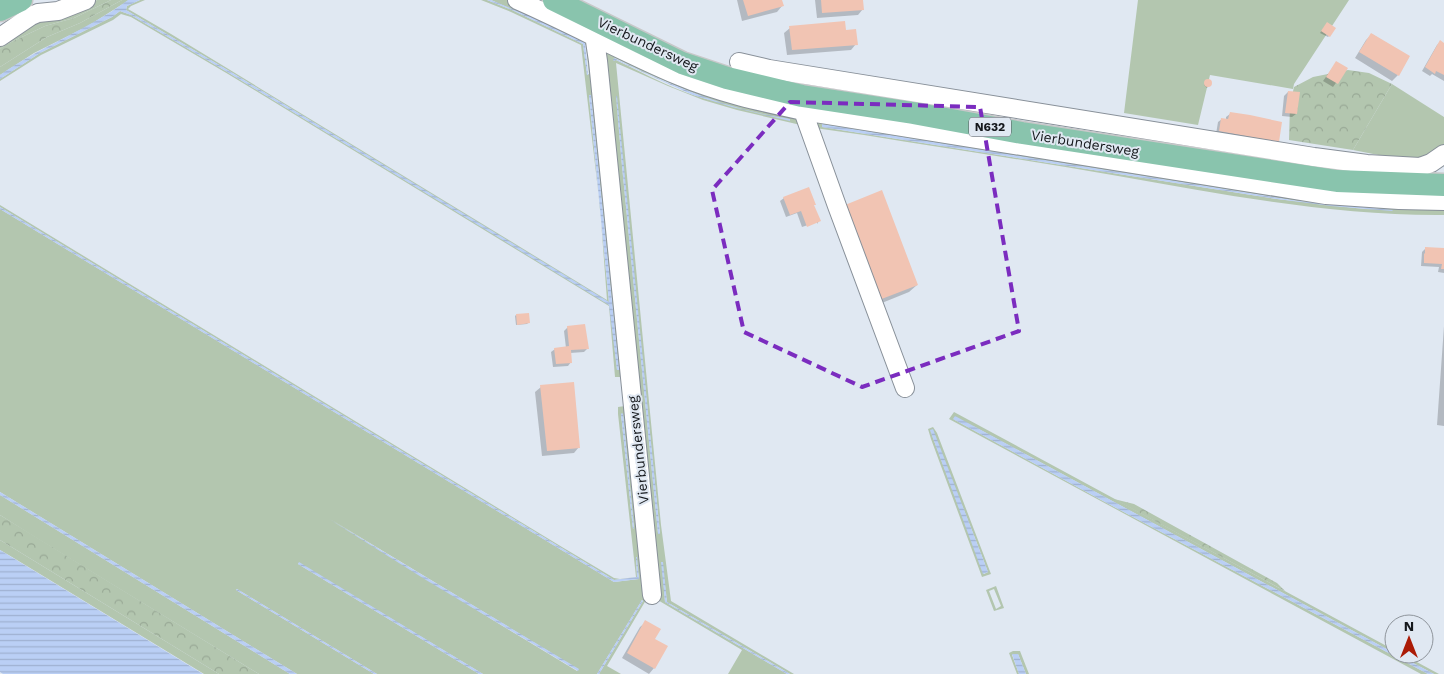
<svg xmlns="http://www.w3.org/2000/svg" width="1444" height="674" font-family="'Work Sans',sans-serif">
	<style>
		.grass { fill: #b3c6af; fill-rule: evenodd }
		.forest { fill: url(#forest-crowns) }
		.water { fill: url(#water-rules) }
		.shadow { fill: #0003 }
		.building { fill: #f1c4b3 }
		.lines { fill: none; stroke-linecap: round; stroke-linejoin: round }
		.minor-casing { stroke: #889099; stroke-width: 20 }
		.major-casing { stroke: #c7c8c9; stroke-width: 25 }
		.minor { stroke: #fff; stroke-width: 18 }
		.major { stroke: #89c4ad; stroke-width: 22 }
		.marked { fill: none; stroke: #7b2cbf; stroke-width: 4; stroke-dasharray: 10 6; stroke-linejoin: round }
		.labels { text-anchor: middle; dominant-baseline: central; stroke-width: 4; stroke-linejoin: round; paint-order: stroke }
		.shield { fill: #e0e8f2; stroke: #52565c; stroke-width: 1 }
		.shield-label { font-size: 12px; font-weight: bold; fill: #15181c }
		.street-label { font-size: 14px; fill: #15181c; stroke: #e0e8f2 }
	</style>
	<defs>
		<pattern id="forest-crowns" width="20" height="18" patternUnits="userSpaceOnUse" patternTransform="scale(1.25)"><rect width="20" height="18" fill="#b3c6af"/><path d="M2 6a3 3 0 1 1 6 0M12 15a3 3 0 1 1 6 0" fill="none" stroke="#99a996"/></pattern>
		<pattern id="water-rules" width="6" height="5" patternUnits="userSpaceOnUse" patternTransform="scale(1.25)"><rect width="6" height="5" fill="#bacff5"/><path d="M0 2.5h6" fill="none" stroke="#9fb1d1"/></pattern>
	</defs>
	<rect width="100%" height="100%" fill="#e0e8f2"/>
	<path class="grass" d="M97,0H111L74,18L45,26L7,44L0,49V41L35,19L73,11Z
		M122,0H129L88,26L34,53L0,75V67L47,37L80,23Z
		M140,0H145L131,6L128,9L171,34L607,300L600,207L581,45L511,12L481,0H487L512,10L583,44L587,75L589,74L586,45L577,39L491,0H509L593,40L622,377H615L609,306L228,74L131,17L121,14L113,20L41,55L0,81V79L40,53L112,17L120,11L131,15L229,73L610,305L617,370H619L591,95L589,96L609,303L231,72L126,10L127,6Z
		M1138,0H1349L1294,84L1293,89L1210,75L1198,125L1124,113Z
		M600,44L798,114L805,126L737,110L703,100L668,86L616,63L661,525L671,601L794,674H790L667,602L662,562L665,602L787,674H728L742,650L656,599ZM615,58L641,71L710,100C677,92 646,74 616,60ZM616,96L660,533H658L622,166Z
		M1392,84L1444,117V148L1427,160L1409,161L1353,150Z
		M814,117L1444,205V215C1335,216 1225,195 1118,176C1033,161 948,149 864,135L815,128ZM822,125L1298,201L1393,210L1364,209L1277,199L822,127Z
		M0,205L562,547L614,578L620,579L636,577L618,414V407L625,406L646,600L607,666L621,674H599L643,601L642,600L597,674H483L299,563L298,564L479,674H377L237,589L236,590L374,674H297L0,492V209L614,582L639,579L636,557L637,577L614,580L0,207ZM621,414H623L634,528L633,529ZM330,519L578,669L577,671L496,622Z
		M954,412L1394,650V653L975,427L953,419L1105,502L1428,674H1421L949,419Z
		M933,427L937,433L991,574L982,577L931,439L928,429ZM930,430C951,477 970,524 988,572L984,574Z
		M0,495L290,674H259L30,534L0,515Z
		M0,540L219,674H204L12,557L0,550Z
		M996,586L1004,608L994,611L986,590ZM994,589L1001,606L996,609L989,591Z
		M1013,651H1020L1029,674H1026L1018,654L1012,655L1019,674H1017L1009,653Z
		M1396,654H1402L1439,674H1434Z"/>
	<path class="forest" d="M111,0H122L80,23L47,37L0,67V49L7,44L45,26L74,18Z
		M1348,70L1369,73L1392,84L1353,150L1289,140L1290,105L1294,87L1313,77Z
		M1114,499L1134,504L1277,583L1285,591Z
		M0,515L259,674H219L0,540Z"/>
	<path class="water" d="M128,0H140L127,6L126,10L231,72L609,302L589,95H591L619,370H617L609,305L229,73L131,15L120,11L112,17L40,53L0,79V75C41,46 88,30 128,0Z
		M487,0H491L529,16L585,43L588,75H587L583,44L512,10Z
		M614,58C670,85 728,110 790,119V121L732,107L693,95L616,60L614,61L613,60Z
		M616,96H617L660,534H658L622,166Z
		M822,124L1298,201L1393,210L1392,211L1331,206L1277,199L822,127Z
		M0,207L614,580L637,577L636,557H637L639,579L614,582L0,209Z
		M622,413L623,414L634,528L633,529L621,414Z
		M955,416L1394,653V654H1396L1434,674H1428L1105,502L953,419Z
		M933,429L988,572L983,574L930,430Z
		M0,492L297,674H290L0,495Z
		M329,519L579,669L578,671L426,580Z
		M0,550L203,674H3L0,672Z
		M299,562L483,674H479L298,564Z
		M661,562H663L667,602L790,674H787L665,602Z
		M237,589L377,674H374L236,590Z
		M642,600L643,601L599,674H597Z
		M1012,654H1018L1026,674H1019Z"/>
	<path class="shadow" d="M737,0H781L782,6L777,12L742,21Z
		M815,0H862L863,9L858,15L817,18Z
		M1326,25L1329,36L1328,37L1320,33Z
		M790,28L845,31L856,44L851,50L787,55L784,33Z
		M1372,34L1409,57L1398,75L1392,81L1355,58L1366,40Z
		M1440,42L1444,44V81L1432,74L1430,76L1422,71L1437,45Z
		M1336,63L1346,69L1333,87L1323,81Z
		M1208,81L1211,83L1207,88L1204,85Z
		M1288,92L1296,114L1292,117L1282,116L1284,96Z
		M1230,114L1278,141L1274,145L1216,134L1218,122L1222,119L1226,120V117Z
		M784,198L813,206L819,221L817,224V222L802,227L797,213L786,217L780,201Z
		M838,213L917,285L909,292L872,307Z
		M1426,248L1444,249V273L1438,272L1439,267L1421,266L1422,252Z
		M516,315L528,323L527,324L516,325L515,316Z
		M1444,326V427V426L1437,425Z
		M568,327L588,348L584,352L570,353L571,362L568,366L553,367L551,352L555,349L566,348L564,331Z
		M541,387L579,447L574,453L542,456L535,392Z
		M646,622L654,639V668L649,674L622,658L640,627Z"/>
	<path class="building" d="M743,0H782L784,6L748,16Z
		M821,0H863L864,10L822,13Z
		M845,21L846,30L856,29L858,45L792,50L789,26Z
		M1327,22L1336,28L1330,37L1321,31Z
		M1371,33L1410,56L1399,76L1359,52Z
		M1440,40L1444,43V75L1436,71L1435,74L1425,67Z
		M1336,61L1348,68L1338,84L1326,77Z
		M1204 83a4 4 0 1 1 8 0a4 4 0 1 1-8 0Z
		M1288,91L1300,92L1297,114L1285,113Z
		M1230,112L1250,115L1282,122L1279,142L1219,131L1221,118L1228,119Z
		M809,187L816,205H814L821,221L807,227L801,211L790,215L783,197Z
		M882,190L918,285L879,300L845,205Z
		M1425,247L1444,248V269H1441L1442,264L1424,263V253L1425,254Z
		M529,313L530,323L517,325L516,314Z
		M585,324L589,349L571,350L572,363L556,364L554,348L569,346L567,326Z
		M574,382L580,448L547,451L540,385Z
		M645,620L661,629L655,639L668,646L655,669L627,653Z"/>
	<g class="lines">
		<defs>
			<path id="minor" d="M517,0C572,24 624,53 679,76C719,93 761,102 803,111L1326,195L1399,200L1444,201
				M593,28L598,61L652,595
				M0,37L31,16L38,13L58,11L86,0
				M739,62L769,69L1314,157L1367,164L1420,167L1431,163L1444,154
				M802,102L803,111L837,206L905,388"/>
			<path id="major" d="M554,0L682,63L727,78L802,96L913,113L1022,133L1337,181L1444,185
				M0,10L21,0"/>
		</defs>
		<use href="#minor" class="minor-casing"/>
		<use href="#major" class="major-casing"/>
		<use href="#minor" class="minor"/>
		<use href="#major" class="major"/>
	</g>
	<path class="marked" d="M790,102L980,107L1019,331L862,387L744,332L712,190Z"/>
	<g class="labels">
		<rect class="shield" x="969" y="117.5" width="42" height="19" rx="4"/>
		<g class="shield-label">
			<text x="990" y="127">N632</text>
		</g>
		<g class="street-label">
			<text transform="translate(648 44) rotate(25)">Vierbundersweg</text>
			<text transform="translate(1085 143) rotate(9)">Vierbundersweg</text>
			<text transform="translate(638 450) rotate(-96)">Vierbundersweg</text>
		</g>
	</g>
	<g transform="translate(1409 639)"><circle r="24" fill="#e0e8f2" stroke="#8f959c"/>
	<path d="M0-4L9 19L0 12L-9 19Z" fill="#ab1b06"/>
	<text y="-8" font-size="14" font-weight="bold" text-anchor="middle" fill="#15181c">N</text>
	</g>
</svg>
